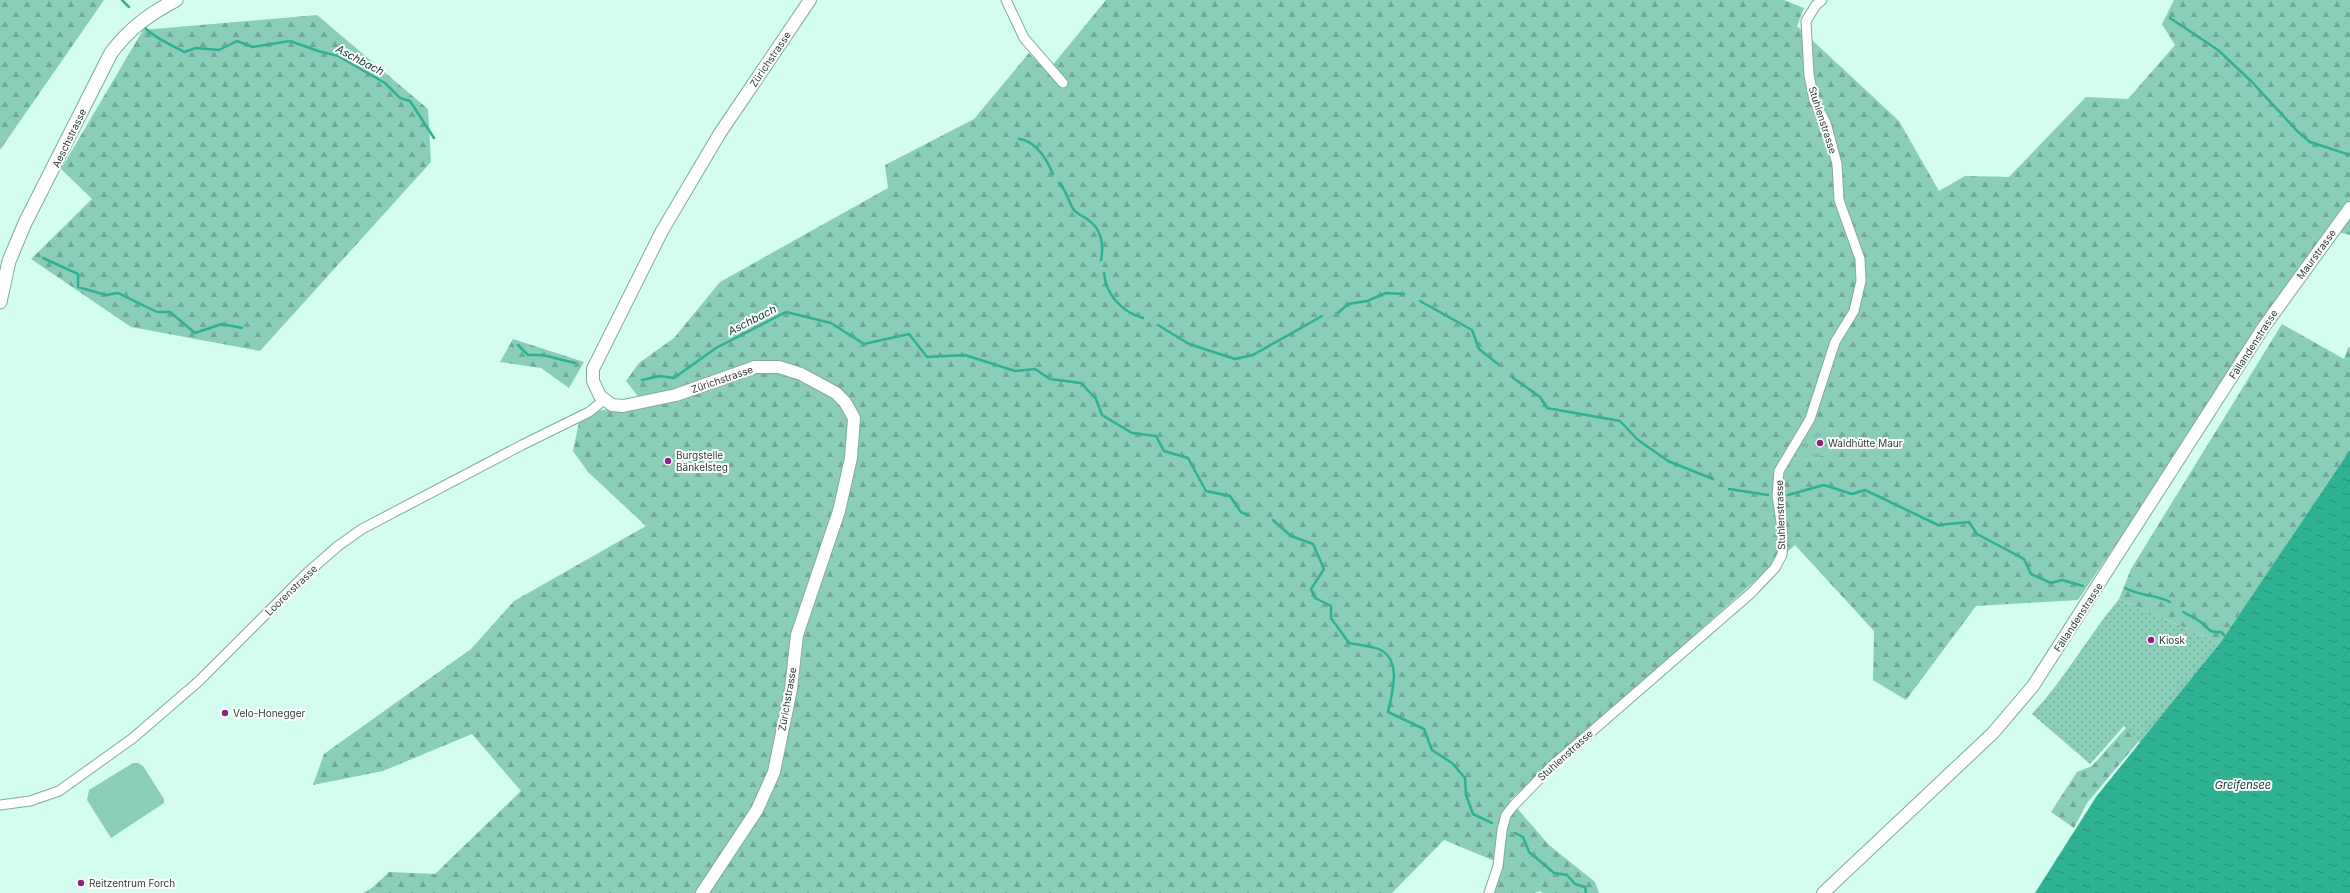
<svg xmlns="http://www.w3.org/2000/svg" width="2350" height="893" font-family="Inter,sans-serif">
	<style>
		.grass { fill: url(#grass-tufts) }
		.forest { fill: url(#forest-firs); fill-rule: evenodd }
		.park { fill: url(#park-dots) }
		.pitch { fill: #8aceb9 }
		.water { fill: url(#water-ripples) }
		.lines { fill: none; stroke-linecap: round; stroke-linejoin: round }
		.stream { stroke: #2fb193; stroke-width: 2.5 }
		.minor-casing { stroke: #81aa9d; stroke-width: 11 }
		.tertiary-casing { stroke: #81aa9d; stroke-width: 14 }
		.secondary-casing { stroke: #81aa9d; stroke-width: 15 }
		.minor { stroke: #fff; stroke-width: 9 }
		.tertiary { stroke: #fff; stroke-width: 12 }
		.secondary { stroke: #fff; stroke-width: 13 }
		.poi-dot { fill: #902284; stroke: #fff; stroke-width: 1.5 }
		.labels { text-anchor: middle; dominant-baseline: central; stroke-width: 4; stroke-linejoin: round; paint-order: stroke }
		.street-label { font-size: 10px; fill: #2e3f39; stroke: #fff }
		.poi-label { font-size: 10px; fill: #2e3f39; stroke: #fff; text-anchor: start }
		.water-label { font-size: 11px; font-style: italic; fill: #0b4235; stroke: #fff }
	</style>
	<defs>
		<pattern id="grass-tufts" width="24" height="20" patternUnits="userSpaceOnUse"><rect width="24" height="20" fill="#8aceb9"/><path d="M3 7l-1-3M5 7V3M7 7l1-3M15 17l-1-3M17 17v-4M19 17l1-3" fill="none" stroke="#71a997"/></pattern>
		<pattern id="forest-firs" width="22" height="20" patternUnits="userSpaceOnUse"><rect width="22" height="20" fill="#8aceb9"/><path d="M5 1l3.5 6h-7zM16 11l3.5 6h-7z" fill="#71a997"/></pattern>
		<pattern id="park-dots" width="8" height="8" patternUnits="userSpaceOnUse"><rect width="8" height="8" fill="#8aceb9"/><path d="M2 2h.1M6 6h.1" fill="none" stroke="#71a997" stroke-width="1.8" stroke-linecap="round"/></pattern>
		<pattern id="water-ripples" width="26" height="14" patternUnits="userSpaceOnUse"><rect width="26" height="14" fill="#2fb193"/><path d="M2 4q2-2 4 0t4 0M15 11q2-2 4 0t4 0" fill="none" stroke="#289179"/></pattern>
	</defs>
	<rect width="100%" height="100%" fill="#d2fdef"/>
	<path class="grass" d="M1807,413L1835,432L1831,451L1812,460L1779,457L1799,433Z"/>
	<path class="forest" d="M0,0H104L0,150Z
		M1106,0H1784L1804,8L1797,26L1899,121L1939,191L1965,176L2009,177L2086,97L2128,99L2175,45L2162,24L2174,0H2350V235L2330,230L2078,600L1976,606L1906,700L1873,680L1874,631L1795,545L1510,800L1549,845L1595,882L1599,893H1542L1540,891L1534,893H1493L1497,862L1444,840L1392,893H363L372,888L389,872L435,874L521,791L472,734L383,771L313,785L324,754L471,649L514,601L646,526L588,472L573,451L579,422L596,411L644,404L626,381L639,363L674,338L720,282L888,188L885,165L974,119L1029,53L1047,72ZM1807,414L1835,432L1831,451L1812,460L1779,457L1799,433Z
		M317,15L428,109L431,162L260,351L131,327L31,259L92,199L61,169L143,30Z
		M2282,324L2344,359L2348,348L2350,347V450L2220,643L2119,599L2131,569Z
		M513,339L584,362L569,388L541,368L500,362Z
		M2174,674L2180,692L2087,803L2074,828L2051,812L2077,772L2092,766Z"/>
	<path class="park" d="M2119,599L2220,643L2141,744L2124,726L2090,764L2032,714C2065,679 2088,636 2119,599Z"/>
	<path class="pitch" d="M133,763H138L143,766L164,799V803L111,838L87,800L89,790Z"/>
	<path class="water" d="M2350,450V893H2035L2096,797L2220,643Z"/>
	<g class="lines">
		<path class="stream" d="M122,0L129,7
			M2170,18L2218,50L2252,82L2297,131L2310,142L2350,155
			M145,28C156,39 170,44 184,52L196,48L219,50L237,41L253,47L290,41L318,51L338,56L385,83L400,98L410,101L434,138
			M1019,139C1036,141 1047,160 1053,174
			M1059,183C1067,191 1068,201 1074,210C1077,214 1083,216 1087,219C1102,229 1104,244 1101,260
			M43,258L78,274V287L106,295L118,293L157,312H170L195,333L222,324L242,328
			M1104,273C1106,295 1122,312 1143,318
			M1420,301L1472,330L1479,349L1498,364
			M1338,313L1348,304L1367,301L1386,293L1404,294
			M1158,325L1189,344L1235,359L1253,355L1322,316
			M518,345L528,355H543L575,363
			M1512,377L1540,397L1547,408L1620,421L1638,440L1668,461L1713,479
			M642,380L660,376L674,378L716,348L786,312L831,323L864,344L909,334L927,357L965,355L1015,371L1035,369L1050,379L1081,383L1096,399L1102,415L1132,433L1156,436L1164,451L1188,458L1206,491L1230,496L1241,512L1248,515
			M1729,489L1768,495
			M1788,495L1824,485L1852,494L1865,490L1938,525L1969,522L1977,534L2024,559L2031,574L2051,583L2062,580L2083,586
			M1273,520L1291,536L1313,544L1324,569L1311,589L1315,598L1331,606V618L1349,643C1358,645 1373,646 1381,650C1402,662 1392,693 1388,712L1424,729L1432,750L1452,763L1465,778L1466,795L1473,814L1492,823
			M2125,588C2142,597 2155,594 2170,602
			M2183,612C2188,615 2198,619 2202,623C2211,631 2208,632 2221,632L2224,635
			M1515,833L1523,837L1529,852L1554,873L1567,875L1575,884L1585,887L1586,893"/>
		<defs>
			<path id="minor" d="M1006,0L1024,38L1063,83
				M0,805L30,801L59,791L133,738L199,681L307,573L338,546L362,529L522,445L589,412L604,400
				M1489,893L1498,866L1502,830L1506,815L1514,805L1552,766L1751,593L1775,568L1782,555L1783,536L1777,495L1779,471L1810,419L1835,342L1854,311L1861,281L1860,259L1839,200L1837,164L1826,123L1814,100L1809,75L1806,21L1816,5L1822,0"/>
			<path id="tertiary" d="M702,893L757,810L774,772L791,689L797,635L839,511L851,458L854,418L845,402L836,393L801,374L779,367H755L676,395L623,406L612,405L600,396L593,381V369L662,231L720,133L810,0
				M1823,893L1993,733L2033,686L2263,328L2350,208"/>
			<path id="secondary" d="M0,302L9,261L25,223L111,53C129,29 149,14 176,0"/>
		</defs>
		<use href="#minor" class="minor-casing"/>
		<use href="#tertiary" class="tertiary-casing"/>
		<use href="#secondary" class="secondary-casing"/>
		<use href="#minor" class="minor"/>
		<use href="#tertiary" class="tertiary"/>
		<use href="#secondary" class="secondary"/>
	</g>
	<g class="poi-dot">
		<circle cx="1820" cy="443" r="4"/>
		<circle cx="668" cy="461" r="4"/>
		<circle cx="2151" cy="640" r="4"/>
		<circle cx="225" cy="713" r="4"/>
		<circle cx="81" cy="883" r="4"/>
	</g>
	<g class="labels">
		<g class="street-label">
			<text transform="translate(770 59) rotate(-56)">Zürichstrasse</text>
			<text transform="translate(1823 120) rotate(72)">Stuhlenstrasse</text>
			<text transform="translate(69 138) rotate(-64)">Aeschstrasse</text>
			<text transform="translate(2316 254) rotate(-54)">Maurstrasse</text>
			<text transform="translate(2253 344) rotate(-57)">Fällandenstrasse</text>
			<text transform="translate(722 379) rotate(-19)">Zürichstrasse</text>
			<text transform="translate(1780 515) rotate(-92)">Stuhlenstrasse</text>
			<text transform="translate(291 590) rotate(-44)">Loorenstrasse</text>
			<text transform="translate(2078 617) rotate(-57)">Fällandenstrasse</text>
			<text transform="translate(787 699) rotate(-80)">Zürichstrasse</text>
			<text transform="translate(1565 755) rotate(-42)">Stuhlenstrasse</text>
		</g>
		<g class="poi-label">
			<text x="1828" y="443">Waldhütte Maur</text>
			<text x="676" y="455">Burgstelle<tspan x="676" dy="12">Bänkelsteg</tspan></text>
			<text x="2159" y="640">Kiosk</text>
			<text x="233" y="713">Velo-Honegger</text>
			<text x="89" y="883">Reitzentrum Forch</text>
		</g>
		<g class="water-label">
			<text transform="translate(360 60) rotate(28)">Aschbach</text>
			<text transform="translate(752 320) rotate(-27)">Aschbach</text>
			<text x="2243" y="785">Greifensee</text>
		</g>
	</g>
</svg>
